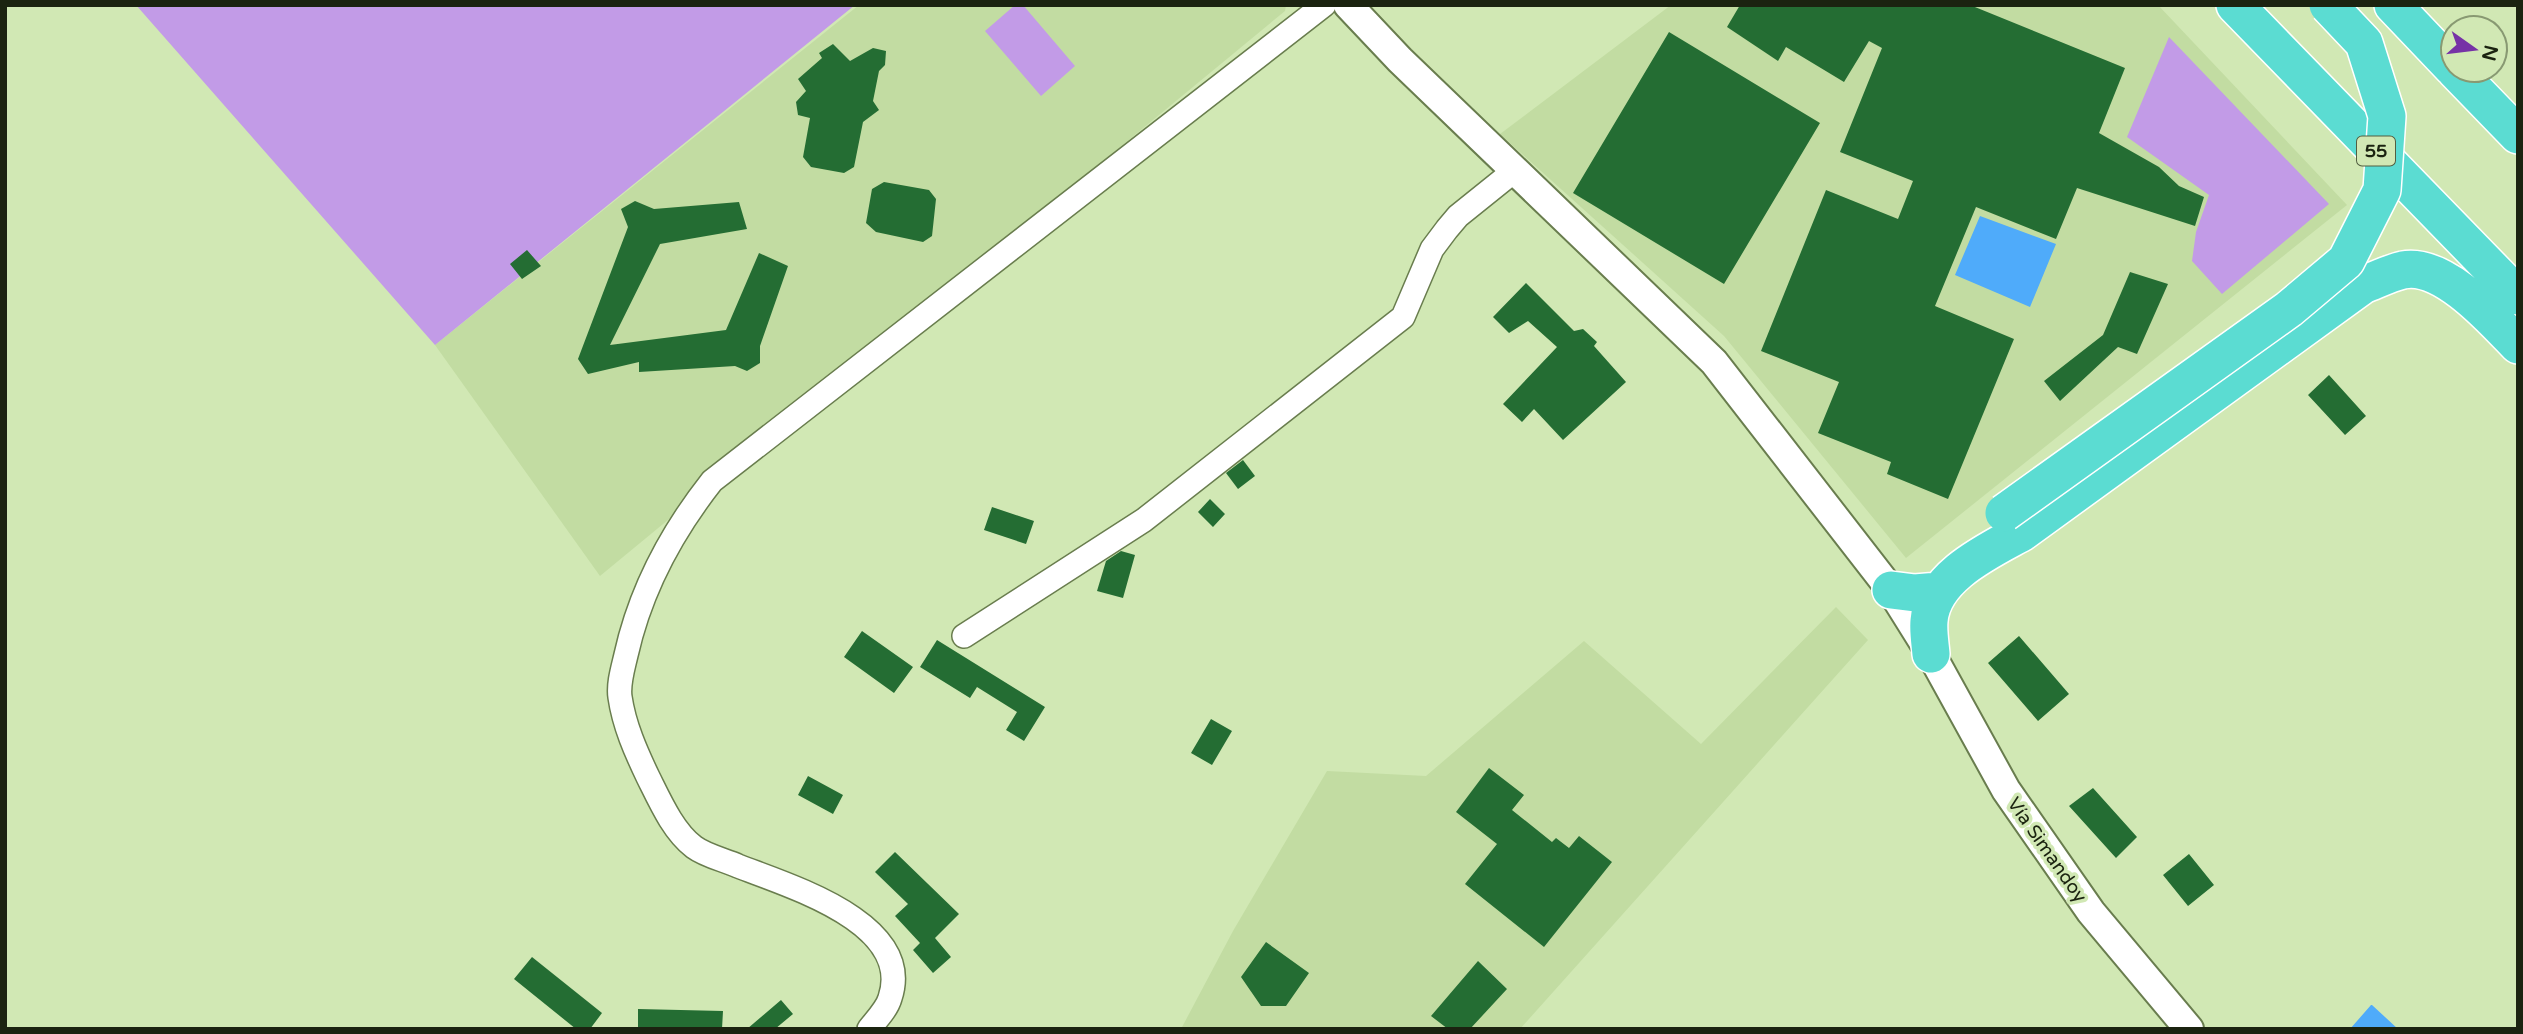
<svg xmlns="http://www.w3.org/2000/svg" width="2523" height="1034" font-family="'Varela Round',sans-serif">
	<style>
		.built { fill: #c2dca2 }
		.green { fill: #c29be7 }
		.water { fill: #4fabfa }
		.building { fill: #246d33 }
		.lines { fill: none; stroke-linecap: round; stroke-linejoin: round }
		.minor-casing { stroke: #697d4e; stroke-width: 26 }
		.tertiary-casing { stroke: #697d4e; stroke-width: 32 }
		.trunk-casing { stroke: #fff; stroke-width: 40 }
		.minor { stroke: #fff; stroke-width: 23 }
		.tertiary { stroke: #fff; stroke-width: 28 }
		.trunk { stroke: #5bdcd2; stroke-width: 37 }
		.trunk-bridge-casing { stroke: #fff; stroke-width: 40; stroke-linecap: butt }
		.trunk-bridge { stroke: #5bdcd2; stroke-width: 37 }
		.labels { text-anchor: middle; dominant-baseline: central; stroke-width: 7; stroke-linejoin: round; paint-order: stroke }
		.shield { fill: #d1e8b4; stroke: #525e41; stroke-width: 2 }
		.shield-label { font-size: 18px; font-weight: bold; fill: #1b2310 }
		.street-label { font-size: 19px; fill: #1b2310; stroke: #d1e8b4 }
	</style>
	<rect width="100%" height="100%" fill="#d1e8b4"/>
	<path class="built" d="M859,5H1286L1285,11L600,576L435,345Z
		M1671,5H2158L2347,205L1906,558L1724,336L1500,134Z
		M1836,607L1868,640L1520,1029H1181L1233,931L1327,771L1426,776L1584,641L1701,744Z"/>
	<path class="green" d="M136,5H855L435,345Z
		M1015,5H1023L1075,66L1041,96L985,31Z
		M2169,37L2329,204L2222,294L2192,261L2196,232L2209,195L2127,137Z"/>
	<path class="water" d="M1980,216L2056,244L2030,307L1955,275Z
		M2371,1005H2372L2398,1029H2350Z"/>
	<path class="building" d="M1740,5H1970L2125,68L2099,133L2159,167L2179,186L2204,197L2195,226L2077,188L2056,239L1976,207L1935,306L2014,339L1948,499L1887,474L1891,462L1818,433L1839,382L1761,351L1826,190L1898,219L1913,181L1840,152L1882,48L1869,41L1844,82L1786,47L1778,61L1727,27Z
		M1669,32L1820,123L1724,284L1573,193Z
		M833,44L850,61L873,48L886,51L885,65L879,71L873,101L879,110L863,122L854,167L844,173L811,167L803,157L810,118L798,115L796,102L806,91L798,79L822,58L819,53Z
		M884,182L929,190L936,199L932,236L923,242L876,232L866,223L872,189Z
		M635,201L654,209L739,202L747,229L660,244L610,345L726,330L759,253L788,266L760,346V363L747,371L735,366L639,372V362L588,374L578,359L628,227L621,209Z
		M527,250L541,266L522,279L510,264Z
		M2130,272L2168,284L2137,354L2118,347L2060,401L2044,381L2103,335Z
		M1526,283L1574,331L1583,329L1597,342L1594,346L1626,382L1563,440L1534,409L1522,422L1503,404L1557,347L1528,321L1509,333L1493,317Z
		M2329,375L2366,416L2345,435L2308,395Z
		M1243,460L1255,476L1238,489L1226,473Z
		M1210,499L1225,514L1213,527L1198,512Z
		M992,507L1034,521L1026,544L984,530Z
		M1121,551L1135,555L1123,598L1097,591L1106,561Z
		M862,631L913,667L894,693L844,657Z
		M2019,636L2069,694L2038,721L1988,663Z
		M937,640L1045,707L1024,741L1006,730L1017,712L977,687L970,698L920,667Z
		M1211,719L1232,731L1212,765L1191,753Z
		M1489,768L1524,795L1512,810L1552,842L1556,838L1569,848L1579,836L1612,862L1544,947L1465,884L1497,844L1456,812Z
		M808,776L843,795L833,814L798,795Z
		M2093,788L2137,837L2116,858L2069,806Z
		M895,852L959,914L935,938L951,957L933,973L913,950L920,943L895,916L908,904L875,872Z
		M2189,854L2214,885L2188,906L2163,875Z
		M1266,942L1309,973L1286,1006H1261L1241,977Z
		M532,957L602,1013L590,1029H576L514,979Z
		M1478,961L1507,989L1470,1029H1448L1431,1016Z
		M781,1000L793,1014L775,1029H747Z
		M638,1009L723,1011L722,1029H638Z"/>
	<g class="lines">
		<defs>
			<path id="minor" d="M964,636L1144,520L1403,317L1432,249L1447,229L1458,216L1514,171
				M869,1029C876,1020 887,1009 890,998C915,923 789,886 738,866C725,860 706,856 694,847C673,831 660,801 648,777C636,752 624,725 620,697C618,684 623,668 626,655C640,592 671,533 712,481L1324,5"/>
			<path id="tertiary" d="M1348,5L1400,60L1714,362L1891,590L1931,654L2006,790L2091,912L2189,1029"/>
			<path id="trunk" d="M2235,5L2518,296
				M2393,5L2453,68
				M2455,70L2518,135
				M1891,590L1915,593L1939,591
				M1931,654C1930,643 1928,631 1929,621C1932,577 1988,551 2021,533L2363,285C2376,280 2390,273 2403,270C2443,262 2493,319 2518,345"/>
		</defs>
		<use href="#minor" class="minor-casing"/>
		<use href="#tertiary" class="tertiary-casing"/>
		<use href="#trunk" class="trunk-casing"/>
		<use href="#minor" class="minor"/>
		<use href="#tertiary" class="tertiary"/>
		<use href="#trunk" class="trunk"/>
		<defs>
			<path id="trunk-bridge" d="M2004,513L2289,309L2346,261L2382,190L2387,116L2364,43L2328,5"/>
		</defs>
		<use href="#trunk-bridge" class="trunk-bridge-casing"/>
		<use href="#trunk-bridge" class="trunk-bridge"/>
	</g>
	<g class="labels">
		<rect class="shield" x="2357" y="136.5" width="38" height="29" rx="5"/>
		<g class="shield-label">
			<text x="2376" y="151">55</text>
		</g>
		<g class="street-label">
			<text transform="translate(2047 850) rotate(55)">Vía Simandoy</text>
		</g>
	</g>
	<rect width="2523" height="1034" fill="none" stroke="#1b2310" stroke-width="14"/>
	<g transform="translate(2474 49) rotate(104)"><circle r="33" fill="#d1e8b4" stroke="#889972" stroke-width="2"/>
	<path d="M0-5L12 26L0 18L-12 26Z" fill="#7632a6"/>
	<text y="-10" font-size="19" font-weight="bold" text-anchor="middle" fill="#1b2310">N</text>
	</g>
</svg>
